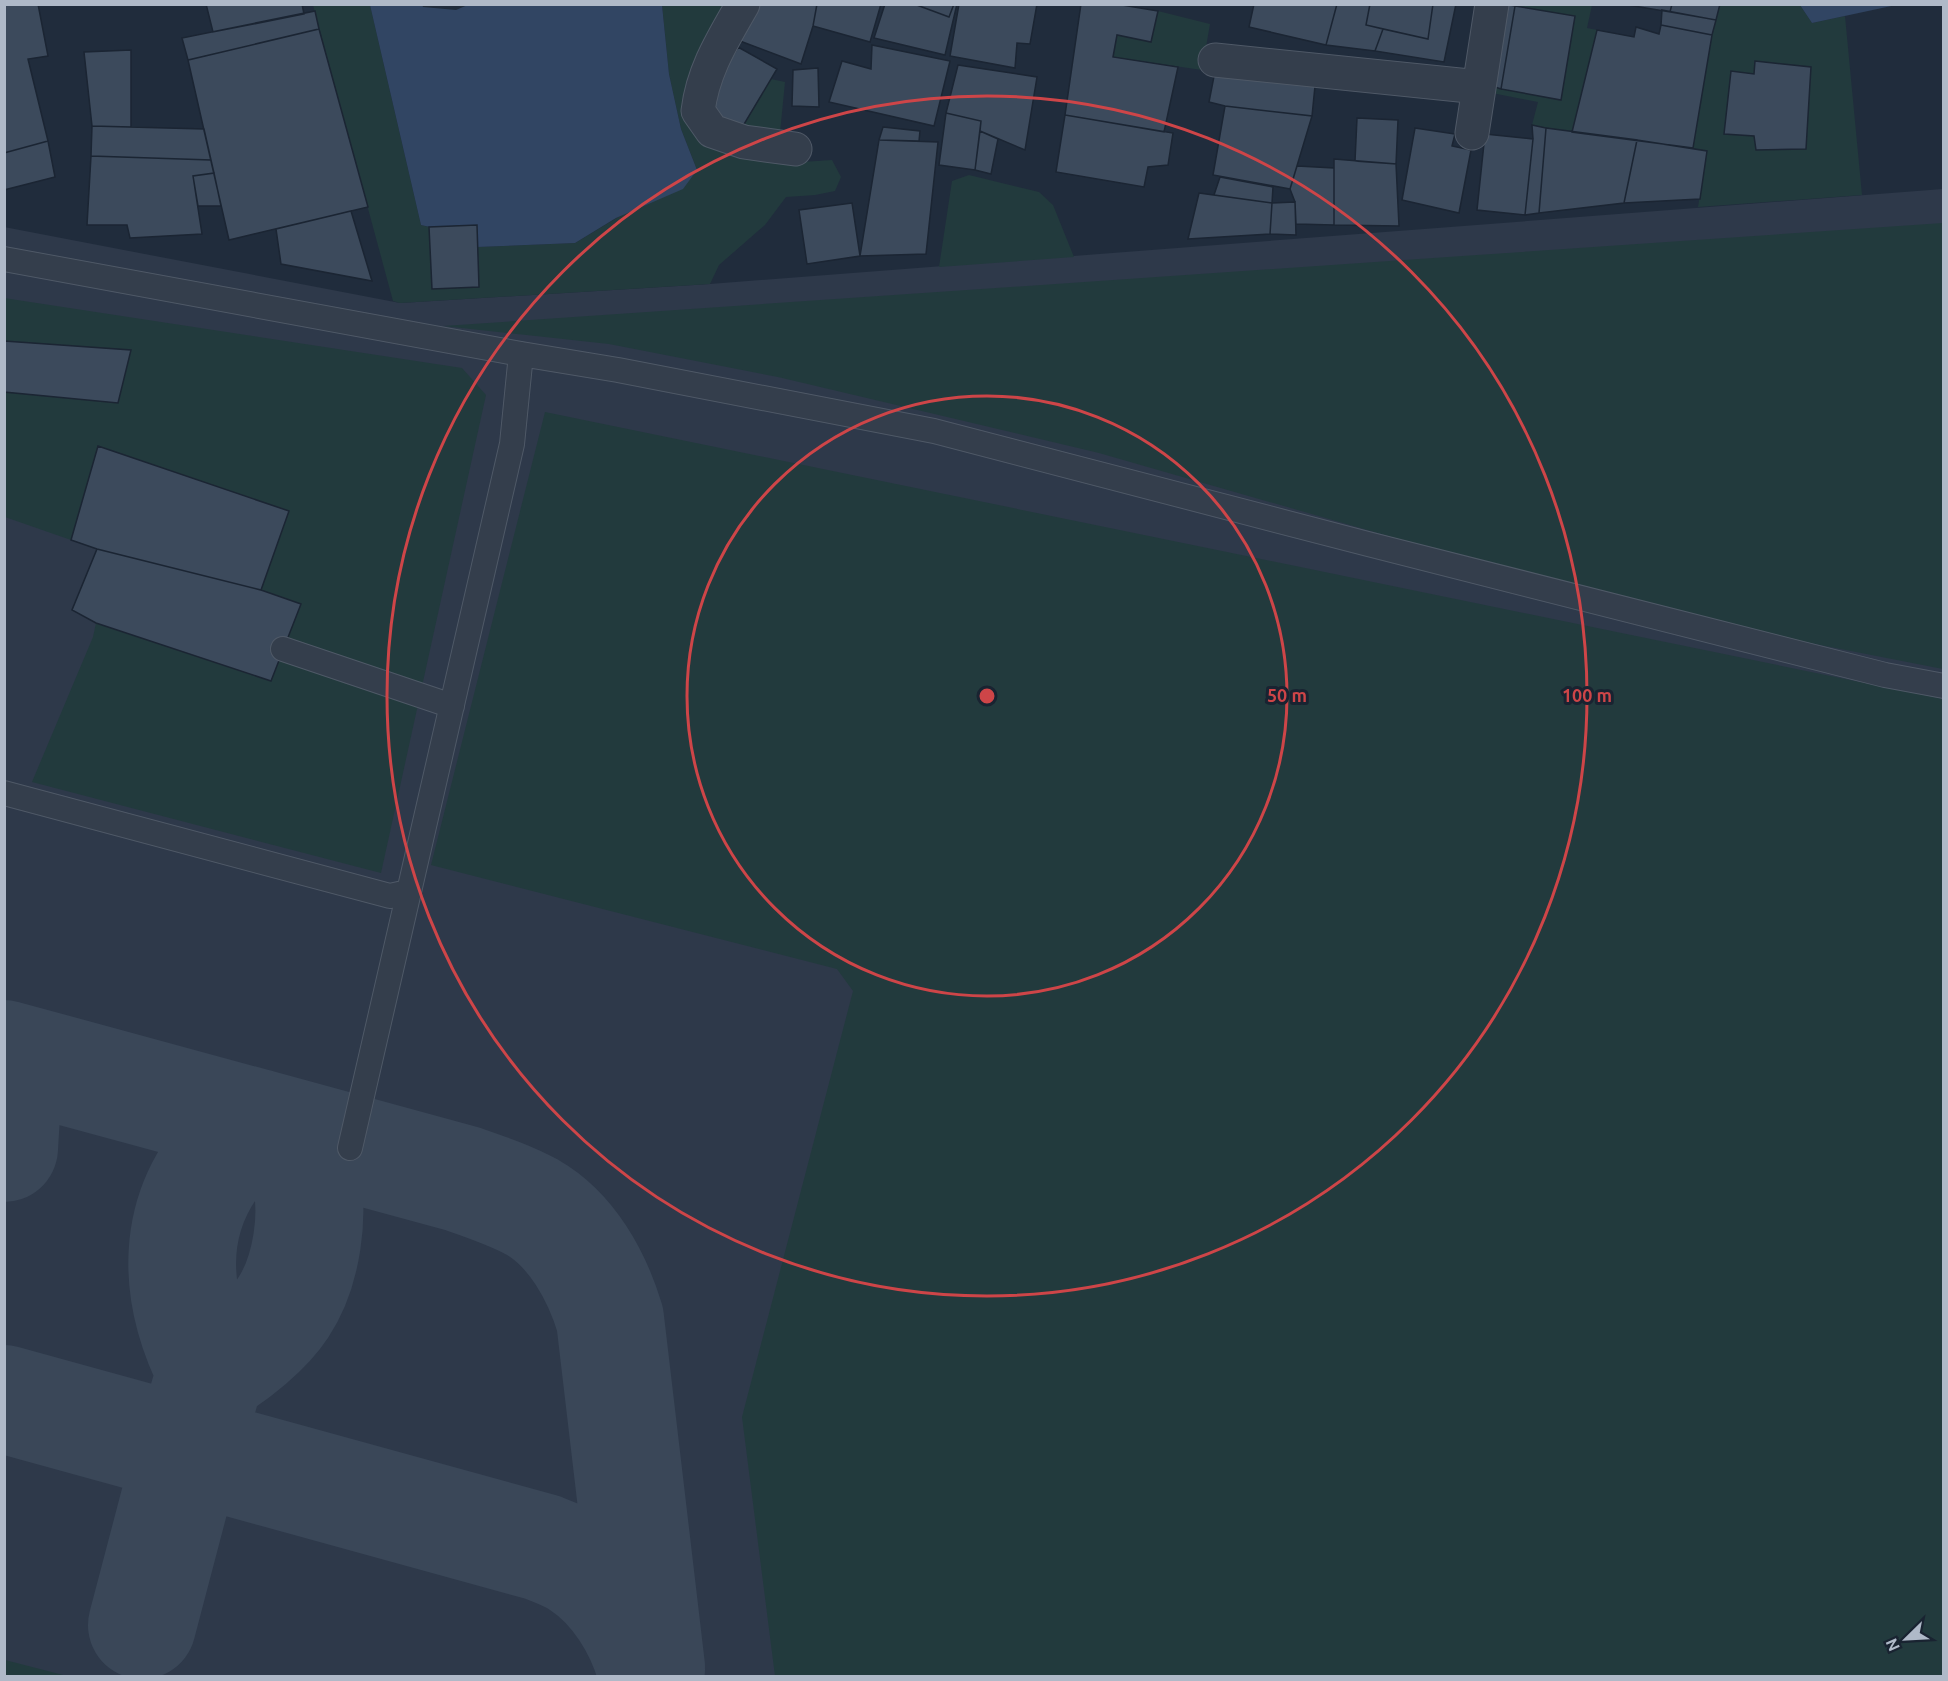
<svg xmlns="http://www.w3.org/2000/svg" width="1948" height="1681" font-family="Ubuntu,sans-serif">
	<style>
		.airport { fill: #2e394a }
		.green { fill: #223a3d }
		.water { fill: #314563 }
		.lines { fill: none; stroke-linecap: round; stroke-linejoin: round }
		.taxiway { stroke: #3a4758; stroke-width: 108 }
		.building { fill: #3c4a5c; stroke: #1b2533; stroke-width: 1.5 }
		.lane-casing { stroke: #4f5967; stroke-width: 26 }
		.street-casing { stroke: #4f5967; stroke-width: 35 }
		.lane { stroke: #343e4c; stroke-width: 24 }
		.street { stroke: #343e4c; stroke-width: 33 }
		.ring { fill: none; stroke: #ce4548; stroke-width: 3 }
		.centre { fill: #ce4548; stroke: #192331; stroke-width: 3 }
		.ring-label { font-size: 18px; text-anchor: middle; font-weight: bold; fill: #ce4548; stroke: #192331; stroke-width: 6; stroke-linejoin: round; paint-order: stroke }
	</style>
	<rect width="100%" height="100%" fill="#202c3c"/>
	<path class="airport" d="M1943,189V1676H5L4,227L400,303L710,284Z"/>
	<path class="green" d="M313,5H370L421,225L429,227L432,289L479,287L477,247L575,243L697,170L681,129L669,74L662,5H738L689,116L802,162L832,160L841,177L835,191L815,195L786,197L765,225L719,265L710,284L400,303L393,301Z
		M1505,5H1592L1587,28L1597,30L1572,132L1532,125L1538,102L1487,92Z
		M1720,5H1800L1812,23L1845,16L1862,195L1698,207L1707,151L1693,148L1712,35Z
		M1158,11L1210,24L1202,70L1113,57L1117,35L1151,42Z
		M771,79L785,82L780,133L743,126Z
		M969,175L1039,192L1053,205L1074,257L939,267L952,181Z
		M1943,223V669L1805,642L1458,556L1099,453L778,377L609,344L443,326Z
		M4,298L462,368L486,395L381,873L32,782L93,637L96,623L270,681L301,605L261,590L289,511L99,446L71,540L5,517Z
		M545,412L1943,699V1676H775L742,1417L853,991L837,969L431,865Z
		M4,1660H5L67,1676H5Z"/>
	<path class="water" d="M470,4L662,5L669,74L681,129L697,170L683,189L616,218L575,243L477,247L476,225L430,227L421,225L370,5H422L423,7L456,10Z
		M1800,5H1896L1812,23Z"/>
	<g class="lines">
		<path class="taxiway" d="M4,1054L463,1179C486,1187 510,1195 532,1207C572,1230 597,1276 610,1319L651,1667
			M4,1099L6,1115L4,1148
			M211,1371C171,1293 168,1209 233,1143C240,1136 250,1129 258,1123
			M4,1399L541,1547C554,1552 568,1557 580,1565C615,1588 640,1629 651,1669
			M142,1625L188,1450L211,1371C235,1358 268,1331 283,1308C307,1272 316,1212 304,1170C301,1157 294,1144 289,1132"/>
	</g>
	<path class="building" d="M4,4H38L48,56L28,59L48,141L4,153Z
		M206,4H302L304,14L213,32Z
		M758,4H817L813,26L801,64L740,41Z
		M817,4H881L870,42L813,26Z
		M885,4H914L949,17L954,4H957L945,55L874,38Z
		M914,4H954L949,17Z
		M959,4H1037L1030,44L1017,43L1015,68L950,56Z
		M1081,4H1116L1158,11L1151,42L1117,35L1113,57L1178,67L1164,132L1065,115Z
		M1254,4H1337L1326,45L1249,27Z
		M1337,4H1370L1366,25L1383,29L1375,51L1326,45Z
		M1370,4H1433L1428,39L1366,25Z
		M1433,4H1456L1444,62L1375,51L1383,29L1428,39Z
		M1505,4L1515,6L1501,89L1489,85Z
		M1622,4H1672L1670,12Z
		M1672,4H1720L1716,20L1670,12Z
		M1515,6L1575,16L1561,100L1501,89Z
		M1662,10L1716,20L1712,35L1661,25Z
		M315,11L319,29L188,60L182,38Z
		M1661,25L1712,35L1693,148L1572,132L1597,30L1634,37L1636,27L1659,34Z
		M319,29L368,207L229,240L188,60Z
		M872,45L950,61L934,126L829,102L842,61L871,69Z
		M738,47L777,69L743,126L736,129L710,107L709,96Z
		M131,50V127L92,126L84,52Z
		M1755,61L1811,67L1806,149L1756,150L1754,136L1724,134L1731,71L1754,74Z
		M958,65L1037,77L1025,150L980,131L981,121L946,113Z
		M818,68L819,107L792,106L793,70Z
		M1215,71L1315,86L1312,116L1225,106L1209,102Z
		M1225,106L1312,116L1290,189L1213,175Z
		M946,113L981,121L975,170L939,165Z
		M1065,115L1173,133L1168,165L1148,167L1144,187L1056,172Z
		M1357,118L1398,120L1396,164L1355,161Z
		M1532,125L1546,128L1539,213L1525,215L1533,139Z
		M92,126L204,129L211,160L91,156Z
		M883,127L920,131L919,141L879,140Z
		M1415,128L1455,134L1452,146L1471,150L1459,213L1402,200Z
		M1546,128L1637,140L1624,203L1539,213Z
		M980,131L998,139L991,174L975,170Z
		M1485,134L1533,139L1525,215L1477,210Z
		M879,140L938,142L926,254L860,256Z
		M1637,140L1707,151L1700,199L1624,203Z
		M48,141L55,177L4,190V153Z
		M91,156L211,160L214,173L193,176L202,234L130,238L127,225H87Z
		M1334,159L1396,164L1399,226L1334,225Z
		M1297,166L1334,168V225L1296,224L1295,202L1290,189Z
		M214,173L221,206H198L193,176Z
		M1220,177L1273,187L1272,203L1214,195Z
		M1199,193L1272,203L1270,234L1188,239Z
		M1295,202L1296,235L1270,234L1272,203Z
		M852,203L860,256L807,264L799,210Z
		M351,211L372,281L281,264L276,229Z
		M477,225L479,287L432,289L429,227Z
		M4,341L131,350L118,403L4,392Z
		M98,446L289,511L261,590L97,549L71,540Z
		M97,549L261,590L301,604L271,681L96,623L72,610Z"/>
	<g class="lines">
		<defs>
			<path id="lane" d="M4,259L521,354L618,370L934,431L1368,544L1885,675L1944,686
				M283,649L452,706
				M4,793L390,896L408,892
				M350,1148L512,444L521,354"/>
			<path id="street" d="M743,4C723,39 703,70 698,111L712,131L744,142L795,149
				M1215,60L1479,87
				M1472,133L1492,4"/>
		</defs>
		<use href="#lane" class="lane-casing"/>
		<use href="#street" class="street-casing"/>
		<use href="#lane" class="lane"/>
		<use href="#street" class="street"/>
	</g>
	<g class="ring">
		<circle cx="987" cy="696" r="300"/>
		<circle cx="987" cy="696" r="600"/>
	</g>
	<circle cx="987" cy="696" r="9" class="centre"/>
	<g class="ring-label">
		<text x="1287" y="702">50 m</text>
		<text x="1587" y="702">100 m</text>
	</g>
	<rect width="1948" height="1681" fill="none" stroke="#afb9c8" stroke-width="12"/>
	<g transform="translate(1906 1639) rotate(246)" stroke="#192331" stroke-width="4.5" paint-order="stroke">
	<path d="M0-4.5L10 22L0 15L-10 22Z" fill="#afb9c8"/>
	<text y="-9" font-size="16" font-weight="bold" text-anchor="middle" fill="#afb9c8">N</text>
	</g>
</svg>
